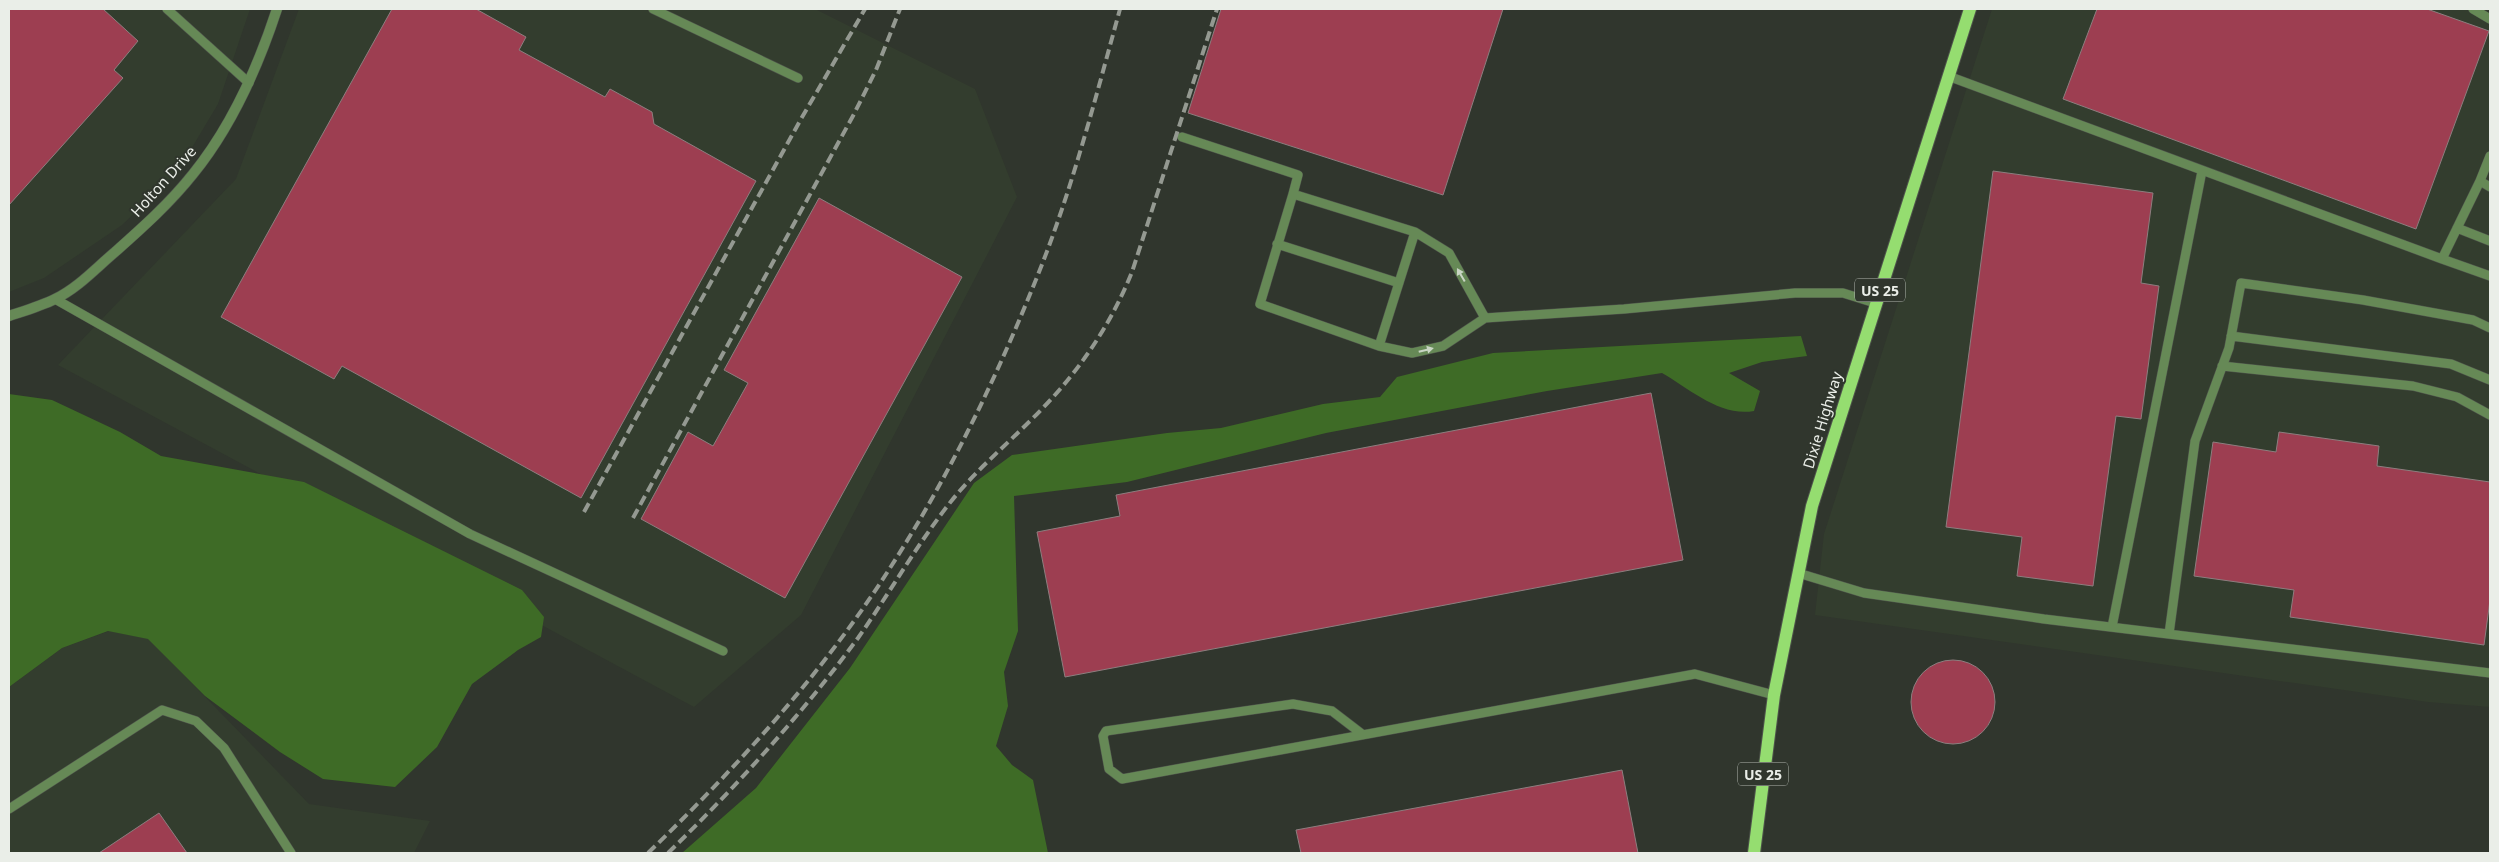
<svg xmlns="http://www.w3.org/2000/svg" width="2499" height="862" font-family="'Noto Sans',sans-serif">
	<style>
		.built { fill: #333d2e }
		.green { fill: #3e6b26 }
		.building { fill: #9d3e51; stroke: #8d7e7f }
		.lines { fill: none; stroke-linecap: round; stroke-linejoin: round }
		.service-casing { stroke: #4e534b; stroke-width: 10 }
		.minor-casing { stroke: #4e534b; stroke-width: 11 }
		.primary-casing { stroke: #4e534b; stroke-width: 14 }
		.service { stroke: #668956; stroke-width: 9 }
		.minor { stroke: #668956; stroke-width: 10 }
		.primary { stroke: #95dd70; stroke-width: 12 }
		.rail { stroke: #949991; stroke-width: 4; stroke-dasharray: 10 5; stroke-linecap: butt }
		.oneway { fill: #c9d5c4 }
		.labels { text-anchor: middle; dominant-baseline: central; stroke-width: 4; stroke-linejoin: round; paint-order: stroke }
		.shield { fill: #30362d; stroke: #b2b7b0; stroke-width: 1 }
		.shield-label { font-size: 14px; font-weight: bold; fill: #eaeee8 }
		.street-label { font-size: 15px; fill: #eaeee8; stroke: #30362d }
	</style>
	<rect width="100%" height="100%" fill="#30362d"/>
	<path class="built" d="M9,9H250L218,104L178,171L122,225L44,278L9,292Z
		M299,9H815L975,89L1017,197L801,615L694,707L58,365L236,179Z
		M1992,9H2490V707L2428,702L1815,615L1824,534Z
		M109,631L149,639L309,804L430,821L414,853H9V687L62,648Z"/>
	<path class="green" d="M1801,336L1807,356L1762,362L1729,373L1760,391L1754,411C1720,417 1690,389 1662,373L1547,391L1326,433L1127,482L1014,496L1018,631L1004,672L1008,706L996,746L1012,765L1033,780L1048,853H682L756,788L850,668L974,483L1012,455L1167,433L1221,428L1323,404L1380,397L1397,377L1493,353Z
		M9,394L52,400L120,432L161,456L304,482L522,590L544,617L541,637L518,650L472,684L437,747L395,787L323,779L280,752L205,696L148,639L108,631L62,648L9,687Z"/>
	<path class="building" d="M9,9H103L138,41L114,70L123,78L9,205Z
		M392,9H476L526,37L519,50L605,97L610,89L652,112L654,124L756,181L581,498L342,366L334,379L221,317Z
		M1221,9H1503L1443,195L1188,113Z
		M2097,9H2427L2489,31L2416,229L2063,99Z
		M1993,171L2153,193L2141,283L2159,286L2141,419L2116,416L2093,586L2017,576L2022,537L1946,527Z
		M819,198L962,277L785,598L641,519L688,432L713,446L748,383L724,370Z
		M1651,393L1683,560L1065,677L1037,532L1120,516L1116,495Z
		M2279,432L2379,446L2377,466L2490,482V600L2484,645L2290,617L2294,590L2194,576L2213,442L2276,452Z
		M1911 702a42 42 0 1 1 84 0a42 42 0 1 1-84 0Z
		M1622,770L1638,853H1301L1296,830Z
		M159,813L187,853H99Z"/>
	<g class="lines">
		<defs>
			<path id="service" d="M167,9L249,83
				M653,9L798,78
				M2473,9L2490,19
				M1948,76L2442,259
				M1182,137L1298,175L1293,194
				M2490,156L2480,181L2442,259L2490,276
				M2480,181L2490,187
				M2457,228L2490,241
				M1277,244L1399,283
				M55,299L470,534L723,651
				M1485,318L1449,253L1415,232L1293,194L1260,304L1379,346L1412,353L1443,346L1485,318L1624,309L1795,293H1843L1875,303
				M2231,336L2451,364L2490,380
				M1379,346L1415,232
				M2222,366L2413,386L2457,397L2490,415
				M1798,573L1864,593L2044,619L2490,673
				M2112,627L2202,171
				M2169,634L2195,441L2229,348L2241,283L2363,300L2473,320L2490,328
				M1362,734L1332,711L1293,704L1106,731L1103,736L1109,769L1122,779L1695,674L1774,695
				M9,809L162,710L196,721L224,748L291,853"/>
			<path id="minor" d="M9,316C24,311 41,306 55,299C78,288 96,268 115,252C142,228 170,203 193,174C232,126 258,67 277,9"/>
			<path id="primary" d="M1754,853L1774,695L1812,506L1970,9"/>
		</defs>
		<use href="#service" class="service-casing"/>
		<use href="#minor" class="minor-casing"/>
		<use href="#primary" class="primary-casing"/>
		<use href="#service" class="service"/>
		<use href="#minor" class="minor"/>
		<use href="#primary" class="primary"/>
		<path class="rail" d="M584,512L801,119L865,9
			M633,518L854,114L876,70L900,9
			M648,853C737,767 823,673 890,568C948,478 995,381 1035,282C1071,194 1095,100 1120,9
			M668,853C737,786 801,715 858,638C889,594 916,546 949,504C973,473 1003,448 1031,420C1075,377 1109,329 1132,272L1217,9"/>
	</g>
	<defs><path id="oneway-solid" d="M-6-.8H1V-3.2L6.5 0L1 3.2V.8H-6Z" transform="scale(1.25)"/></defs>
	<g class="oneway">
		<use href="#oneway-solid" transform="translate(1461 275) rotate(-120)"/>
		<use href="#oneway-solid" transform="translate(1426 350) rotate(-14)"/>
	</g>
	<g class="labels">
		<g class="shield">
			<rect x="1855" y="278.5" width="50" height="23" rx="4"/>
			<rect x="1738" y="762.5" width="50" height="23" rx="4"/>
		</g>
		<g class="shield-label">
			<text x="1880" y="290">US 25</text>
			<text x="1763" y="774">US 25</text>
		</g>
		<g class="street-label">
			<text transform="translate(163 181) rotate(-48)">Holton Drive</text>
			<text transform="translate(1822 420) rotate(-73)">Dixie Highway</text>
		</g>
	</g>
	<rect width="2499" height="862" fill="none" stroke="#eaeee8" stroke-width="20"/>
</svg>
